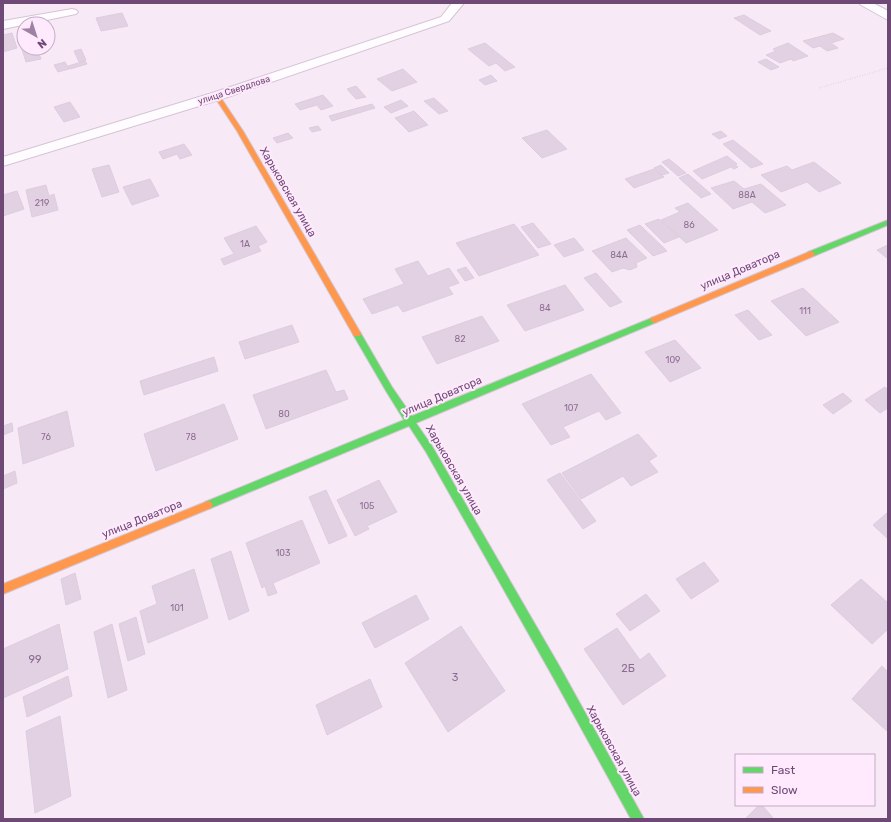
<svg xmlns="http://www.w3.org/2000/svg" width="891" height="822" font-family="Rubik,sans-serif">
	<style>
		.building { fill: #e2d1e3; stroke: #deccdf }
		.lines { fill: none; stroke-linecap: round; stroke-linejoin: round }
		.street-casing { stroke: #d4c5d4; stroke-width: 2 }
		.fast-casing { stroke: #d4c6d4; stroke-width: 2 }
		.slow-casing { stroke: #d4c6d4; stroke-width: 2 }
		.path { stroke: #d6cad8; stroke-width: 1.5; stroke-dasharray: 0.5 2; stroke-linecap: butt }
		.street { fill: #fefcfe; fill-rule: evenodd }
		.fast { fill: #63d668; fill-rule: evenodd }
		.slow { fill: #ff974d; fill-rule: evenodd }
		.labels { text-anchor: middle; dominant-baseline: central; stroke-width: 4; stroke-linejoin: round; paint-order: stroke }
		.far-street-label { font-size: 9px; fill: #6f4976; stroke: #ffeafd }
		.number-label { font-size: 9px; fill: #8e6d93 }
		.street-label { font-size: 11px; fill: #6f4976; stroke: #ffeafd }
		.near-number-label { font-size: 11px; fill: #8e6d93 }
	</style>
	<rect width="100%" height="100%" fill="#f7eaf6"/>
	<path class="building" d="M122,13L128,26L101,31L96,18Z
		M744,15L771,31L760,35L734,18Z
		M12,33L17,48L3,52V35Z
		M24,33V48H37L41,59L26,62L17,34Z
		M833,33L844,39L831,43L838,48L827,51L820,46L813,48L803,41Z
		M485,43L515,67L505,71L496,63L489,66L468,49Z
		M788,43L808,56L793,61L791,59L780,63L766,55L776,51L773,49Z
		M81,49L86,60L79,62L74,51Z
		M766,59L779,67L771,70L758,62Z
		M85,61L87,64L70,69L68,66Z
		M65,62L69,69L58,72L54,65Z
		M403,69L417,82L392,91L377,79Z
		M491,75L497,81L485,85L479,80Z
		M356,86L366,97L356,99L347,89Z
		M323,95L333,106L321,110L317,105L300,110L295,104Z
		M434,98L448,111L439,114L424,101Z
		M401,100L408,106L391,113L384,107Z
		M70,102L80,117L64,122L54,107Z
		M372,104L375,108L332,121L329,116Z
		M414,111L428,125L409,132L395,118Z
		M318,126L321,130L312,132L309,128Z
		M547,130L567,149L542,158L522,138Z
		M721,131L727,136L719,139L712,134Z
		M288,133L293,138L277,143L273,138Z
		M733,140L763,164L751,168L723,144Z
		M184,144L192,155L180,159L177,154L163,159L159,152Z
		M727,156L737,164L735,165L738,167L734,169L731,167L702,179L693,171Z
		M669,159L686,173L678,176L662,162Z
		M814,162L841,183L819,192L807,182L781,192L761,175L787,166L792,170Z
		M109,165L119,192L102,197L92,169Z
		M661,165L669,173L662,175L654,168Z
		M654,169L664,177L634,188L625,179Z
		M688,174L711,194L701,198L679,178Z
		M150,179L159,196L132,205L123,187Z
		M734,181L744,189L761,184L786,205L765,213L752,202L733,209L711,188Z
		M46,185L49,196L54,194L58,210L32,217L26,190Z
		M17,191L24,209L3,216V195Z
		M688,203L718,230L686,243L661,220L680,212L675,208Z
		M659,219L679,237L664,243L645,224Z
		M533,223L551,244L538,248L521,227Z
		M514,224L539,255L479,276L456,243Z
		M640,225L667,251L653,256L627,230Z
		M256,226L267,242L258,246L261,251L224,265L221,259L234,254L224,238Z
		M574,238L584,250L564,257L554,245Z
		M626,238L647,258L636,263L637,267L630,270L623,268L612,272L592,251Z
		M888,245V259L877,250Z
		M418,261L428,276L449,268L459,283L448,287L453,294L403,312L398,305L372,314L363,299L404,284L395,269Z
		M466,267L474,278L465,281L457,270Z
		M596,273L622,302L610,307L584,278Z
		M565,285L584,310L525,331L507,305Z
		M803,288L839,322L806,336L771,301Z
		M748,310L772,335L759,340L735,315Z
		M482,316L499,341L437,364L422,337Z
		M292,325L299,342L245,359L239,342Z
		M675,340L701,368L670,382L645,352Z
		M214,357L218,371L144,395L140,381Z
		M326,370L336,392L344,390L348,399L266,429L253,395Z
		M591,374L621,413L606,420L599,411L563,427L570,437L551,445L522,404Z
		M885,387L888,390V408L880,413L865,400Z
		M843,393L852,401L833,414L823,405Z
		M224,404L238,439L156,471L144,434Z
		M67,411L74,446L23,464L18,428Z
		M12,423L13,431L3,435V426Z
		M638,434L657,456L649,461L658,472L631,486L623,476L581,499L562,473Z
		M15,471L17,483L3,489V476Z
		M560,473L596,521L583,529L547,480Z
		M379,480L397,512L367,526L369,529L355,536L337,500Z
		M326,490L347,536L329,544L309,497Z
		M888,512V539L873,525Z
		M302,520L320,563L273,583L277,593L268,596L265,586L262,588L246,543Z
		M231,551L249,611L229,620L211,559Z
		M704,562L719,581L691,599L676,579Z
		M194,569L208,618L148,643L140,611L157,604L152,586Z
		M75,573L81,599L66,605L61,579Z
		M861,579L888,603V629L872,644L831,605Z
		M646,594L660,611L630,631L616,614Z
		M416,595L429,619L375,648L362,623Z
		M136,617L145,654L128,661L119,624Z
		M59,624L68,669L3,698V649Z
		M112,624L127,690L108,698L94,632Z
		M461,626L505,691L448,732L405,663Z
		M617,628L640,660L649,653L666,676L623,705L584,649Z
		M882,666L888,672V732L852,699Z
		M68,676L72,696L27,717L23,697Z
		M370,679L382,707L327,735L316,705Z
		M60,716L71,796L35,813L26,731Z
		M759,805H762L774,819H745Z"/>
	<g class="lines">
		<defs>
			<path id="street" d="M452,3H464L449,21L222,99L3,166V157L212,93L441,17Z
				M859,3H873L888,11V20L861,5Z
				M72,9L76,10L78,12L76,14L3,29V21Z"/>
			<path id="fast" d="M888,220V225L814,256H808L807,254L808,252Z
				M654,317L658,320L657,322L416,423L432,446L561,669L644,819H631L553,677L426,452L409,426L211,508L208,509L205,508L203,505L205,502L404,420L386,391L354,336L353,334L354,332H360L392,387L412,416Z"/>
			<path id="slow" d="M215,95H219L243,131L360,332L361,334L360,336H354L237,131L214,96Z
				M811,251L815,254L814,256L657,322L654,323L650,320L651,318Z
				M208,501L211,502L213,505L211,508L3,594V584Z"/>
		</defs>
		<use href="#street" class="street-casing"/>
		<use href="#fast" class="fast-casing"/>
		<use href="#slow" class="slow-casing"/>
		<path class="path" d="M819,88L888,68"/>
		<use href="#street" class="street"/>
		<use href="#fast" class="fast"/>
		<use href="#slow" class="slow"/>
	</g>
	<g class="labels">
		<g class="far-street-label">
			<text transform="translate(234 90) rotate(-18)">улица Свердлова</text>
		</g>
		<g class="number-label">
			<text x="747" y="195">88А</text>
			<text x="42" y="203">219</text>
			<text x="689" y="225">86</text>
			<text x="245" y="244">1А</text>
			<text x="619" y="255">84А</text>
			<text x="545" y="308">84</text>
			<text x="805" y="311">111</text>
			<text x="460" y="339">82</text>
			<text x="673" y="360">109</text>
			<text x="571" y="408">107</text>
			<text x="284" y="414">80</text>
			<text x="46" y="437">76</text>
			<text x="191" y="437">78</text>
			<text x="367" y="506">105</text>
			<text x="283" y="553">103</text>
			<text x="177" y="608">101</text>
		</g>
		<g class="street-label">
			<text transform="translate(288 192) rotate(60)">Харьковская улица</text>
			<text transform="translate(740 270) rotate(-23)">улица Доватора</text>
			<text transform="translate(442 396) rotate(-23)">улица Доватора</text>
			<text transform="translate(454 470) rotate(60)">Харьковская улица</text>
			<text transform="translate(142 519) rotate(-22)">улица Доватора</text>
			<text transform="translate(614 751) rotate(61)">Харьковская улица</text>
		</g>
		<g class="near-number-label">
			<text x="35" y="659">99</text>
			<text x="628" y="668">2Б</text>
			<text x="455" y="677">3</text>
		</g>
	</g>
	<rect width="891" height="822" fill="none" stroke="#6f4976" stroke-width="8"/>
	<rect x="735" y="754" width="140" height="52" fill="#ffeafd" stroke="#c5aac7"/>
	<rect x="743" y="767" width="20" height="6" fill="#63d668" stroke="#c5aac7"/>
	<text x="771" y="774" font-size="12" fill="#6f4976">Fast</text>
	<rect x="743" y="787" width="20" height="6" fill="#ff974d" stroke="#c5aac7"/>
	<text x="771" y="794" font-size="12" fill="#6f4976">Slow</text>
	<g transform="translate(36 36) rotate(141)"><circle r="19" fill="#ffeafd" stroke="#c5aac7"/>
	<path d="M0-3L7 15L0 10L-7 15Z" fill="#9f81a3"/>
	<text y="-6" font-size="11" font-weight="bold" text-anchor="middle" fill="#6f4976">N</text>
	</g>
</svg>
